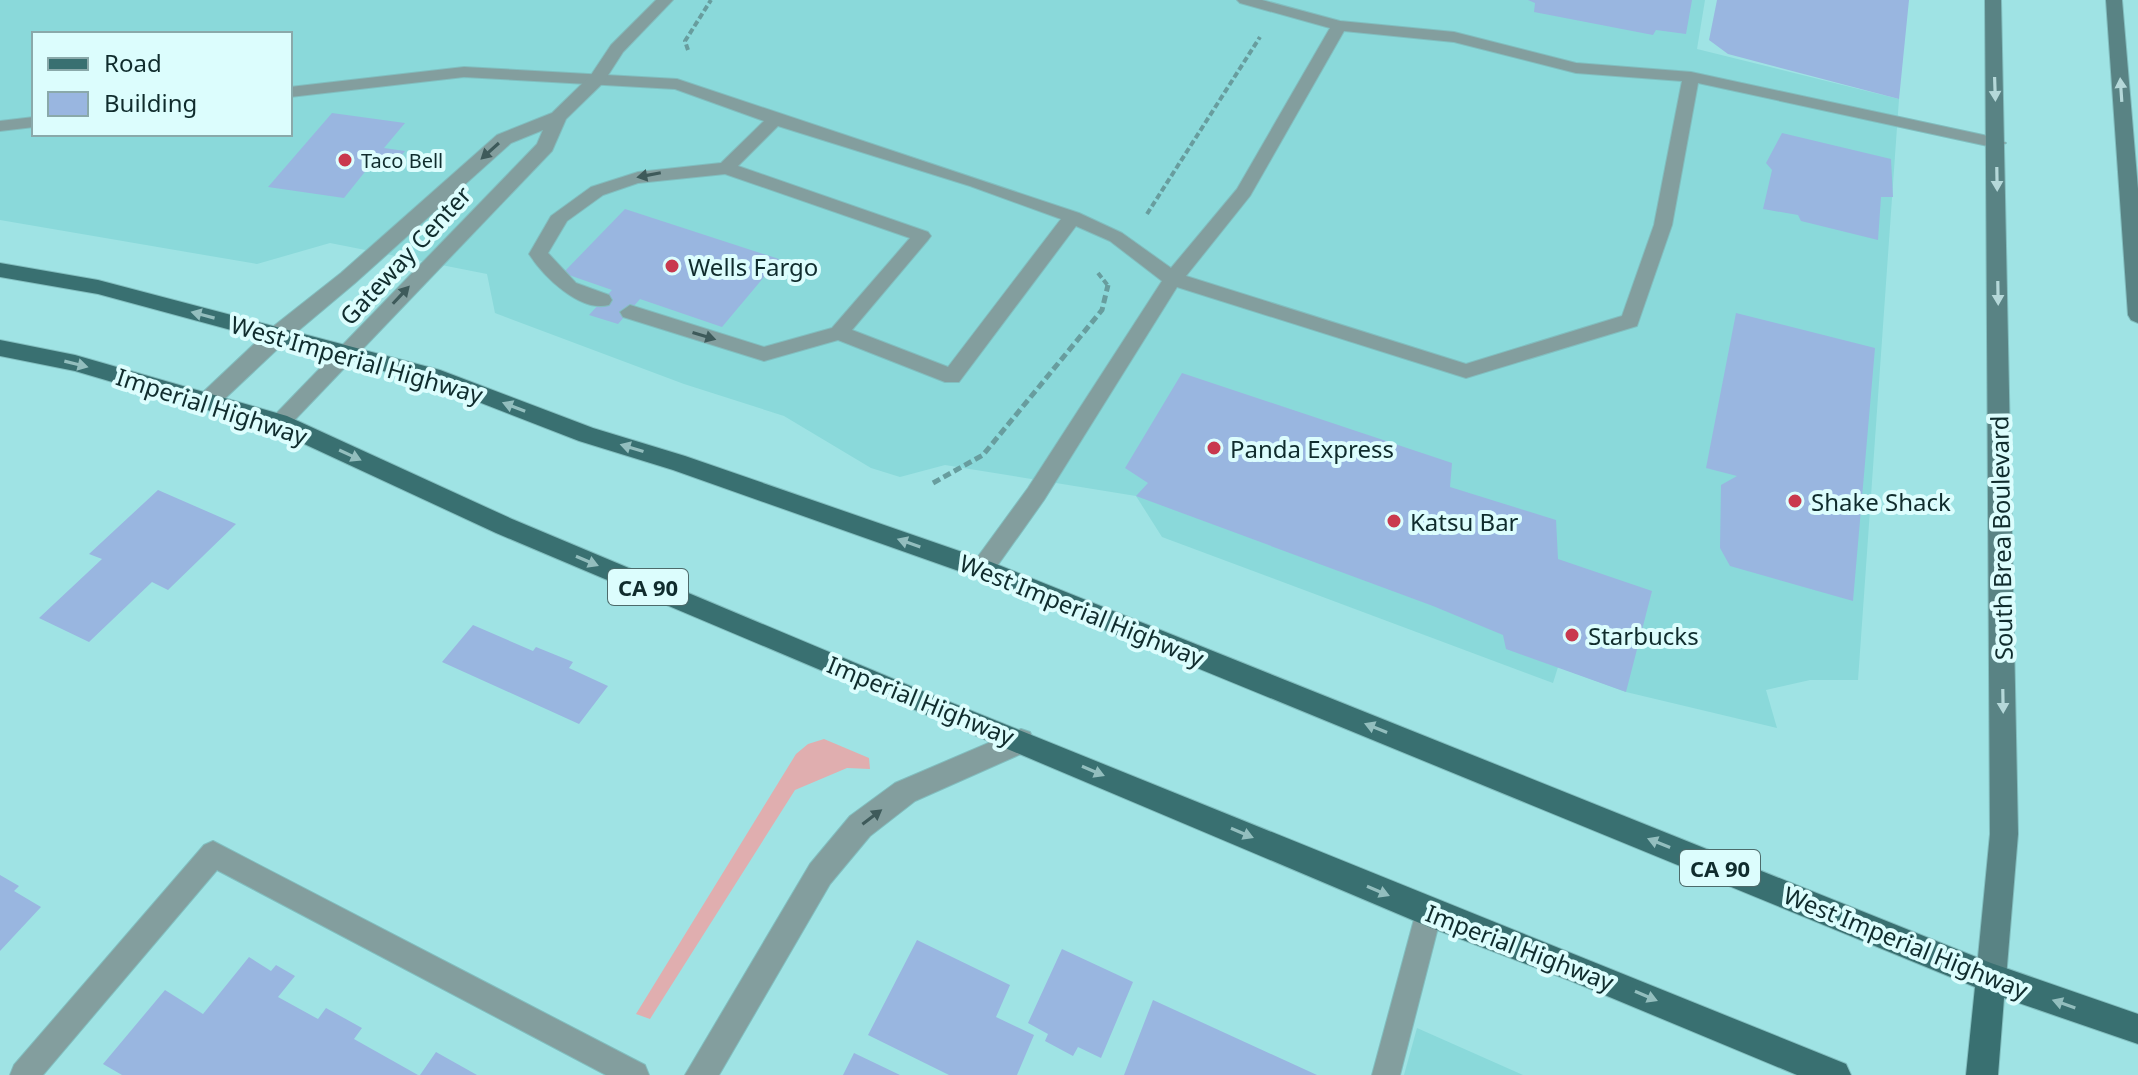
<svg xmlns="http://www.w3.org/2000/svg" width="2138" height="1075" font-family="'Noto Sans',sans-serif">
	<style>
		.built { fill: #8ad9da; fill-rule: evenodd }
		.green { fill: #e0aeaf }
		.building { fill: #99b6e0 }
		.lines { fill: none; stroke-linecap: round; stroke-linejoin: round }
		.lane-casing { stroke: #82bebf; stroke-width: 2 }
		.street-casing { stroke: #82bebf; stroke-width: 2 }
		.secondary-casing { stroke: #82bebf; stroke-width: 2 }
		.primary-casing { stroke: #82bebf; stroke-width: 2 }
		.path-far1 { stroke: #689d9e; stroke-width: 4; stroke-dasharray: 6 3; stroke-linecap: butt }
		.path { stroke: #689d9e; stroke-width: 5; stroke-dasharray: 8 4; stroke-linecap: butt }
		.lane { fill: #839e9e; fill-rule: evenodd }
		.street { fill: #839e9e; fill-rule: evenodd }
		.secondary { fill: #598384; fill-rule: evenodd }
		.primary { fill: #397071; fill-rule: evenodd }
		.oneway { fill: #b5d8d9 }
		.oneway2 { fill: #3e5a5a }
		.oneway3 { fill: #93bebe }
		.poi-dot { fill: #c9394e; stroke: #dcfdfd; stroke-width: 3 }
		.labels { text-anchor: middle; dominant-baseline: central; stroke-width: 8; stroke-linejoin: round; paint-order: stroke }
		.far-poi-label { font-size: 20px; fill: #102c2d; stroke: #dcfdfd; text-anchor: start }
		.shield { fill: #dcfdfd; stroke: #4d6b6b; stroke-width: 2 }
		.shield-label { font-size: 22px; font-weight: bold; fill: #102c2d }
		.street-label { font-size: 24px; fill: #102c2d; stroke: #dcfdfd }
		.poi-label { font-size: 24px; fill: #102c2d; stroke: #dcfdfd; text-anchor: start }
	</style>
	<rect width="100%" height="100%" fill="#9fe3e4"/>
	<path class="built" d="M0,0H1705L1697,49L1899,99L1858,680H1810L1766,690L1777,728L1626,692L1558,667L1553,683L1162,537L1136,496L945,465L900,477L871,468L784,416L684,384L495,313L487,274L330,243L257,264L0,220ZM34,34H290V134H34Z
		M1417,1028L1523,1075H1404Z"/>
	<path class="green" d="M824,739L869,758L870,769L847,768L795,790L650,1019L636,1014L796,754L808,744Z"/>
	<path class="building" d="M1528,0H1692L1686,34L1656,30L1653,35L1534,12L1535,3Z
		M1717,0H1909L1899,99L1728,54L1709,40Z
		M332,113L405,123L384,148L405,151L389,171L368,168L344,198L268,187Z
		M1782,133L1891,159L1893,197H1881L1878,240L1801,221L1798,215L1763,209L1772,170L1766,163Z
		M625,209L779,259L722,327L640,299L618,324L589,315L612,290L563,273Z
		M1736,313L1875,348L1853,601L1730,566L1720,548L1721,485L1737,476L1706,468Z
		M1182,373L1452,463L1450,487L1556,520L1558,559L1652,591L1626,692L1506,649L1503,635L1433,606L1136,496L1148,483L1125,468Z
		M158,490L236,524L168,590L152,582L89,642L39,618L102,559L89,554Z
		M473,625L533,651L536,647L573,662L569,668L608,686L579,724L442,662Z
		M0,875L19,886L14,891L41,907L0,951Z
		M917,940L1010,985L996,1017L1034,1035L1017,1075H949L868,1035Z
		M1062,949L1133,982L1101,1058L1078,1047L1073,1056L1045,1041L1048,1034L1028,1023Z
		M249,957L271,971L276,965L295,976L278,997L318,1019L326,1008L362,1028L354,1039L418,1075H122L103,1064L165,990L203,1014Z
		M1153,1000L1317,1075H1124Z
		M436,1052L477,1075H420Z
		M854,1053L900,1075H843Z"/>
	<g class="lines">
		<defs>
			<path id="lane" d="M1237,0H1262L1340,21L1454,32L1576,63L1691,72L1997,138L2006,143L1997,148L1698,83L1672,225L1637,326L1466,378L1177,287L1044,500L990,576L982,578L974,576L971,569L974,562L1028,488L1162,281L1110,241L1076,226L959,382H945L838,340L764,361L623,317L620,312L630,305L764,347L832,328L910,238L725,174L638,183L603,195L567,221L548,253L576,283L609,295L612,300L609,305C580,313 543,276 529,254L551,216L591,187L638,172L721,163L764,121L675,89L464,77L290,97V87L464,67L677,79L1079,213L1122,233L1171,268L1237,189L1330,28L1240,3ZM1344,31L1454,42L1576,73L1682,81L1654,225L1622,316L1466,364L1186,276L1250,196ZM778,126L970,186L1061,219L948,367L852,330L928,240L931,236L928,232L738,166Z
				M34,117V127L0,131V121Z
				M213,841L645,1065L649,1075H606L217,870L43,1075H10L14,1065L204,845Z
				M1429,899L1438,903L1442,912L1400,1075H1372L1416,912L1420,903Z"/>
			<path id="street" d="M656,0H673L623,52L603,83L566,119L552,151L287,428L279,431L271,428L268,422L537,144L543,130L511,143L355,283L286,341L217,406L209,408L201,406L198,400L201,394L270,329L341,273L497,135L552,113L591,75L611,45Z
				M1021,729L1030,732L1034,741L1030,750L915,801L870,836L830,884L719,1075H685L810,864L850,816L895,783Z"/>
			<path id="secondary" d="M1985,0H2001L2018,834L2006,978L2002,989L1991,993L1980,989L1976,978L1990,834Z
				M2106,0H2122L2138,189V323L2131,320L2128,315Z"/>
			<path id="primary" d="M0,263L98,280L440,370L593,428L685,456L991,562L1991,963L2138,1014V1044L2004,998L1998,1075H1966L1975,987L973,576L673,470L579,441L435,385L98,294L0,277Z
				M0,340L75,355L287,416L512,519L915,688L1846,1064L1851,1075H1797L1571,981L1429,927L496,533L272,429L75,371L0,356Z"/>
		</defs>
		<use href="#lane" class="lane-casing"/>
		<use href="#street" class="street-casing"/>
		<use href="#secondary" class="secondary-casing"/>
		<use href="#primary" class="primary-casing"/>
		<path class="path-far1" d="M688,50L685,41L711,0
			M1147,214L1260,37
			M1098,273L1109,287"/>
		<path class="path" d="M933,483L983,455L1102,310L1108,285"/>
		<use href="#lane" class="lane"/>
		<use href="#street" class="street"/>
		<use href="#secondary" class="secondary"/>
		<use href="#primary" class="primary"/>
	</g>
	<defs><path id="oneway-solid" d="M-6-.8H1V-3.2L6.5 0L1 3.2V.8H-6Z" transform="scale(2)"/></defs>
	<g class="oneway">
		<use href="#oneway-solid" transform="translate(1995 89) rotate(88)"/>
		<use href="#oneway-solid" transform="translate(2121 90) rotate(-94)"/>
		<use href="#oneway-solid" transform="translate(1997 179) rotate(89)"/>
		<use href="#oneway-solid" transform="translate(1998 293) rotate(89)"/>
		<use href="#oneway-solid" transform="translate(2003 701) rotate(89)"/>
	</g>
	<g class="oneway2">
		<use href="#oneway-solid" transform="translate(490 151) rotate(138)"/>
		<use href="#oneway-solid" transform="translate(649 175) rotate(169)"/>
		<use href="#oneway-solid" transform="translate(401 295) rotate(-47)"/>
		<use href="#oneway-solid" transform="translate(704 336) rotate(17)"/>
		<use href="#oneway-solid" transform="translate(872 817) rotate(-37)"/>
	</g>
	<g class="oneway3">
		<use href="#oneway-solid" transform="translate(203 315) rotate(-165)"/>
		<use href="#oneway-solid" transform="translate(76 364) rotate(14)"/>
		<use href="#oneway-solid" transform="translate(514 407) rotate(-159)"/>
		<use href="#oneway-solid" transform="translate(632 448) rotate(-163)"/>
		<use href="#oneway-solid" transform="translate(350 455) rotate(25)"/>
		<use href="#oneway-solid" transform="translate(909 543) rotate(-161)"/>
		<use href="#oneway-solid" transform="translate(587 561) rotate(23)"/>
		<use href="#oneway-solid" transform="translate(1376 728) rotate(-158)"/>
		<use href="#oneway-solid" transform="translate(1093 771) rotate(23)"/>
		<use href="#oneway-solid" transform="translate(1242 833) rotate(23)"/>
		<use href="#oneway-solid" transform="translate(1659 843) rotate(-158)"/>
		<use href="#oneway-solid" transform="translate(1378 891) rotate(23)"/>
		<use href="#oneway-solid" transform="translate(1646 996) rotate(23)"/>
		<use href="#oneway-solid" transform="translate(2064 1004) rotate(-161)"/>
	</g>
	<g class="poi-dot">
		<circle cx="345" cy="160" r="8"/>
		<circle cx="672" cy="266" r="8"/>
		<circle cx="1214" cy="448" r="8"/>
		<circle cx="1795" cy="501" r="8"/>
		<circle cx="1394" cy="521" r="8"/>
		<circle cx="1572" cy="635" r="8"/>
	</g>
	<g class="labels">
		<g class="far-poi-label">
			<text x="361" y="160">Taco Bell</text>
		</g>
		<g class="shield">
			<rect x="608" y="569" width="80" height="36" rx="6"/>
			<rect x="1680" y="850" width="80" height="36" rx="6"/>
		</g>
		<g class="shield-label">
			<text x="648" y="587">CA 90</text>
			<text x="1720" y="868">CA 90</text>
		</g>
		<g class="street-label">
			<text transform="translate(405 255) rotate(-47)">Gateway Center</text>
			<text transform="translate(357 359) rotate(16)">West Imperial Highway</text>
			<text transform="translate(212 406) rotate(18)">Imperial Highway</text>
			<text transform="translate(2001 538) rotate(-91)">South Brea Boulevard</text>
			<text transform="translate(1082 610) rotate(22)">West Imperial Highway</text>
			<text transform="translate(921 700) rotate(22)">Imperial Highway</text>
			<text transform="translate(1906 942) rotate(22)">West Imperial Highway</text>
			<text transform="translate(1520 947) rotate(21)">Imperial Highway</text>
		</g>
		<g class="poi-label">
			<text x="688" y="266">Wells Fargo</text>
			<text x="1230" y="448">Panda Express</text>
			<text x="1811" y="501">Shake Shack</text>
			<text x="1410" y="521">Katsu Bar</text>
			<text x="1588" y="635">Starbucks</text>
		</g>
	</g>
	<rect x="32" y="32" width="260" height="104" fill="#dcfdfd" stroke="#8aa9aa" stroke-width="2"/>
	<rect x="48" y="58" width="40" height="12" fill="#397071" stroke="#8aa9aa" stroke-width="2"/>
	<text x="104" y="72" font-size="24" fill="#102c2d">Road</text>
	<rect x="48" y="92" width="40" height="24" fill="#99b6e0" stroke="#8aa9aa" stroke-width="2"/>
	<text x="104" y="112" font-size="24" fill="#102c2d">Building</text>
</svg>
